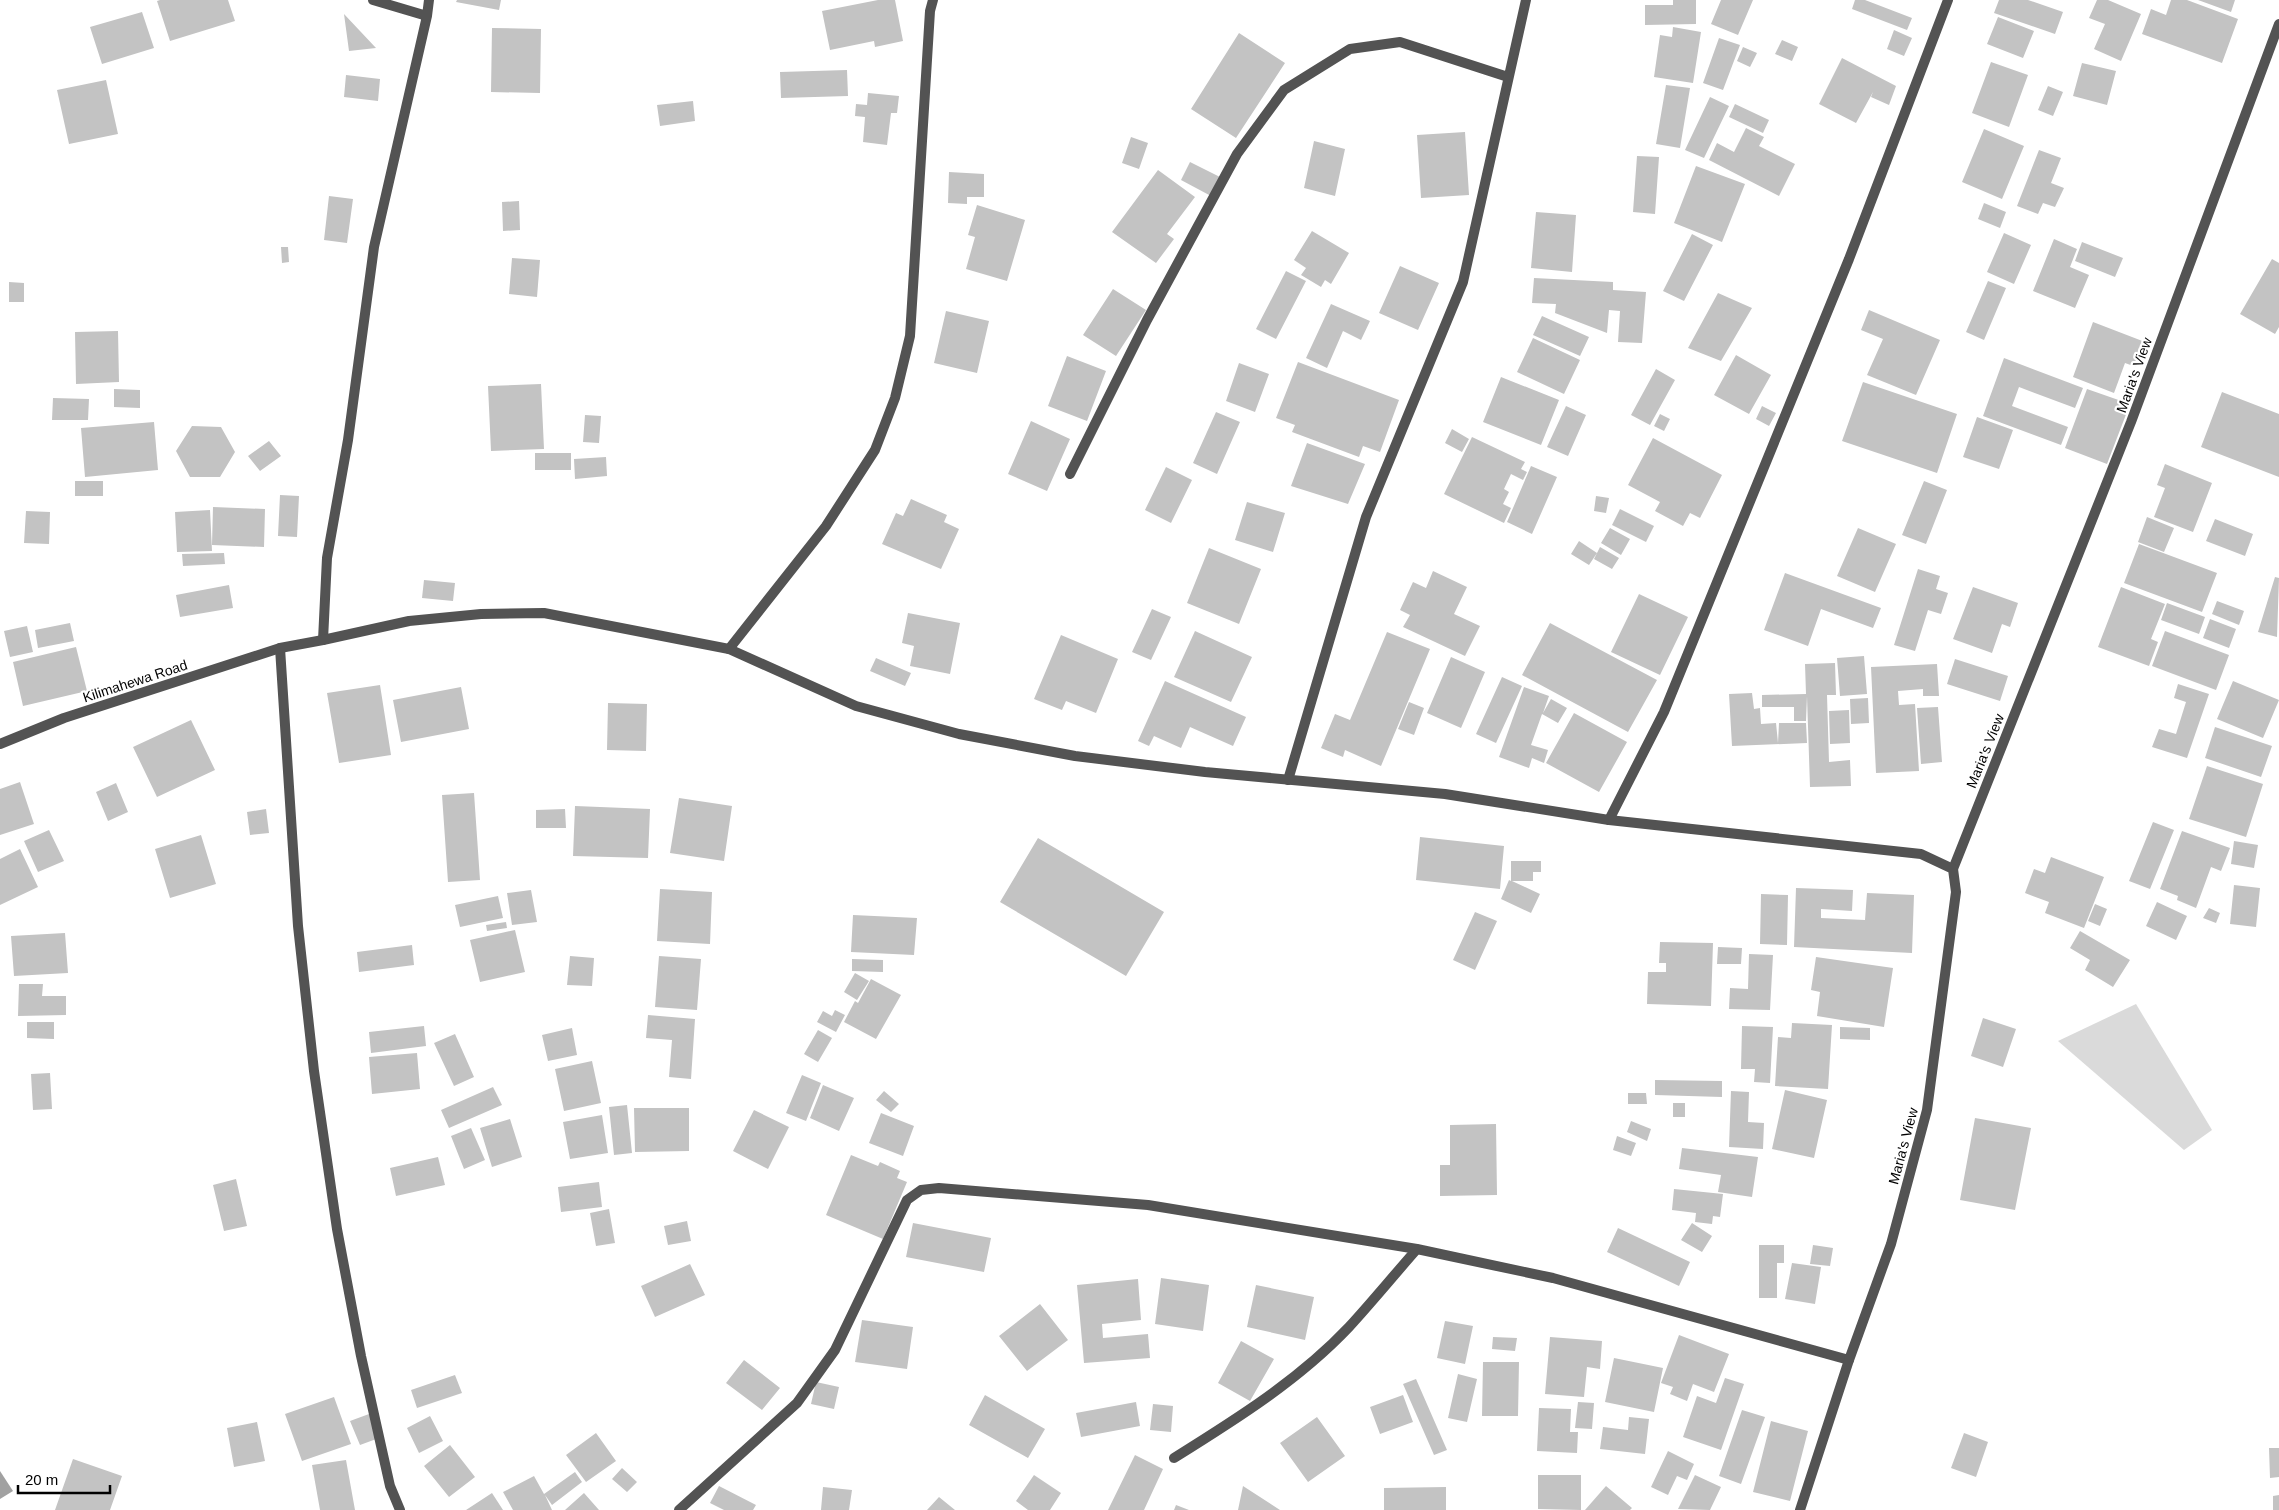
<svg xmlns="http://www.w3.org/2000/svg" width="2279" height="1510" font-family="Arial,sans-serif">
	<style>
		.green { fill: #dadada }
		.water { fill: #a1a1a1 }
		.building { fill: #c3c3c3 }
		.lines { fill: none; stroke-linecap: round; stroke-linejoin: round }
		.minor { stroke: #535353; stroke-width: 10 }
		.tertiary { stroke: #535353; stroke-width: 10 }
		.labels { text-anchor: middle; dominant-baseline: central; stroke-width: 4.5; stroke-linejoin: round; paint-order: stroke }
		.street-label { font-size: 14px; fill: #000; stroke: #fff }
	</style>
	<rect width="100%" height="100%" fill="#fff"/>
	<path class="green" d="M2136,1004L2212,1130L2184,1150L2058,1041Z"/>
	<path class="water" d="M0,1471L13,1491L0,1499Z"/>
	<path class="building" d="M160,0H228L235,21L170,41L157,1Z
		M457,0H501L499,10L456,2Z
		M878,0H895L903,41L875,47L874,41L830,50L822,11Z
		M1673,0H1696V24L1645,25V5H1673Z
		M1721,0H1753L1738,35L1711,24Z
		M1855,0H1865L1912,18L1907,30L1852,9Z
		M1999,0H2028L2063,12L2055,34L1994,13Z
		M2097,0H2108L2141,14L2121,61L2094,49L2105,24L2089,18Z
		M2171,0H2187L2238,19L2222,63L2142,34L2151,9L2166,15Z
		M2198,0H2235L2231,12Z
		M142,12L154,48L102,64L90,27Z
		M344,14L376,48L349,51Z
		M1998,17L2034,31L2023,58L1987,44Z
		M1673,27L1701,32L1693,83L1654,77L1660,35L1672,37Z
		M492,28L541,29L540,93L491,92Z
		M1894,30L1912,38L1904,56L1887,49Z
		M1239,33L1285,63L1236,138L1191,109Z
		M1719,38L1740,45L1723,90L1703,83Z
		M1782,40L1798,47L1792,61L1775,54Z
		M1743,47L1757,53L1750,67L1737,61Z
		M1842,58L1896,86L1889,105L1871,97L1873,92L1856,123L1819,104Z
		M1991,62L2028,75L2009,127L1972,113Z
		M2082,63L2116,71L2107,105L2073,96Z
		M847,70L848,96L781,98L780,72Z
		M346,75L380,79L378,101L344,97Z
		M106,80L118,134L69,144L57,90Z
		M1666,85L1690,88L1680,148L1656,144Z
		M2048,86L2063,92L2053,116L2038,110Z
		M868,93L899,96L897,113H891L887,145L863,142L865,117L855,116L856,104L867,105Z
		M1710,97L1729,106L1704,158L1685,150Z
		M693,101L695,121L660,126L657,105Z
		M1735,104L1769,120L1763,133L1729,117Z
		M1746,128L1764,137L1759,146L1795,164L1779,196L1709,160L1717,143L1734,152Z
		M1984,129L2024,146L2002,199L1962,182Z
		M1465,132L1469,195L1421,198L1417,135Z
		M1131,137L1148,143L1139,169L1122,163Z
		M1314,141L1345,149L1335,196L1304,188Z
		M2039,150L2061,158L2051,183L2064,188L2055,207L2043,203L2038,214L2017,206Z
		M1637,156L1659,157L1655,214L1633,212Z
		M1190,162L1220,177L1211,196L1181,180Z
		M1696,166L1745,184L1722,242L1674,223Z
		M1158,170L1195,197L1167,234L1174,239L1156,263L1112,232Z
		M949,172L984,174V197H967V204L948,203Z
		M329,196L353,199L347,243L324,240Z
		M519,201L520,230L503,231L502,202Z
		M1984,203L2006,212L2000,228L1978,219Z
		M977,205L1025,220L1007,281L966,269L975,237L968,235Z
		M1536,212L1576,215L1572,272L1531,268Z
		M1312,231L1349,253L1331,284L1325,280L1321,287L1301,275L1306,268L1294,260Z
		M2004,233L2031,245L2014,284L1987,272Z
		M1692,234L1713,245L1684,301L1663,291Z
		M2054,239L2077,249L2070,267L2089,275L2075,308L2033,291Z
		M2082,242L2123,258L2115,277L2075,261Z
		M281,247H288L289,262L282,263Z
		M512,258L540,260L537,297L509,294Z
		M2272,259L2279,263V327L2275,334L2240,314Z
		M1400,266L1439,283L1418,330L1379,313Z
		M1286,271L1306,281L1276,339L1256,329Z
		M1534,278L1613,282V290L1646,292L1642,343L1618,342L1620,311L1609,310L1607,333L1555,313L1556,304L1532,303Z
		M1988,281L2006,288L1984,340L1966,332Z
		M9,282L24,283V302H9Z
		M1113,289L1146,310L1116,356L1083,335Z
		M1718,293L1752,308L1721,361L1688,348Z
		M1331,304L1370,321L1361,340L1343,331L1327,368L1306,358Z
		M1869,310L1940,340L1916,395L1867,375L1883,339L1861,330Z
		M946,311L989,321L977,373L934,363Z
		M1542,316L1589,337L1580,356L1533,335Z
		M2093,322L2145,342L2136,367L2125,363L2114,393L2073,377Z
		M118,331L119,382L76,384L75,332Z
		M1533,338L1580,360L1564,394L1517,372Z
		M1736,355L1771,375L1749,414L1714,395Z
		M1067,356L1106,371L1087,421L1048,406Z
		M2004,358L2083,388L2075,408L2019,387L2012,406L2068,427L2061,445L1983,416Z
		M1298,362L1399,400L1380,452L1363,446L1359,457L1292,432L1295,425L1276,418Z
		M1239,363L1269,374L1255,412L1226,401Z
		M1656,369L1675,380L1650,425L1631,415Z
		M1501,377L1559,400L1541,445L1483,422Z
		M1863,382L1957,414L1937,473L1842,441Z
		M541,384L544,449L491,451L488,386Z
		M114,389L140,390V408L114,407Z
		M2087,389L2130,404L2107,464L2065,448Z
		M2222,392L2279,414V477L2201,447Z
		M53,398L89,399L88,420H52Z
		M1566,406L1586,415L1568,456L1547,447Z
		M1762,406L1776,413L1769,426L1756,419Z
		M1216,412L1240,422L1217,474L1193,463Z
		M1660,414L1670,419L1664,431L1654,426Z
		M585,415L601,416L599,443L583,442Z
		M1977,417L2013,430L1999,469L1963,457Z
		M1031,421L1070,439L1047,491L1008,474Z
		M154,422L158,470L85,477L81,428Z
		M192,426L221,427L235,452L220,477H190L176,451Z
		M1452,429L1469,439L1462,452L1445,443Z
		M1472,437L1525,462L1521,469L1527,472L1523,480L1511,474L1504,489L1509,492L1503,504L1511,508L1504,523L1444,494Z
		M1653,438L1722,475L1700,518L1690,513L1683,526L1655,511L1660,502L1628,485Z
		M269,441L281,456L260,471L248,456Z
		M1307,443L1365,464L1348,504L1291,486Z
		M535,453H571V470H535Z
		M606,457L607,476L575,479L574,459Z
		M2165,464L2212,483L2193,532L2154,517L2165,488L2157,485Z
		M1531,466L1557,477L1532,534L1507,522Z
		M1166,467L1192,480L1171,523L1145,510Z
		M75,481H103V496H75Z
		M1924,481L1947,490L1926,544L1902,535Z
		M280,495L299,496L297,537L278,536Z
		M1596,496L1609,498L1606,513L1594,511Z
		M911,499L947,515L944,522L959,529L941,569L882,544L896,513L903,516Z
		M1247,502L1285,513L1273,552L1235,540Z
		M213,507L265,509L264,547L212,545Z
		M1620,509L1654,526L1646,542L1612,525Z
		M210,510L212,551L177,552L175,512Z
		M26,511L50,512L49,544L24,543Z
		M2147,517L2174,528L2164,552L2138,542Z
		M2215,519L2253,534L2245,556L2206,541Z
		M1610,528L1630,539L1621,555L1601,543Z
		M1858,528L1896,544L1875,592L1837,576Z
		M1579,541L1597,553L1589,565L1571,554Z
		M2139,544L2217,573L2202,612L2124,583Z
		M1600,547L1619,558L1612,569L1594,559Z
		M1209,548L1261,569L1239,624L1187,603Z
		M224,553L225,564L183,566L182,554Z
		M1918,569L1940,576L1936,589L1948,593L1941,614L1928,610L1915,651L1894,645Z
		M1433,571L1467,587L1454,614L1480,626L1465,656L1403,627L1410,615L1400,610L1413,582L1426,588Z
		M1785,573L1881,608L1873,628L1821,609L1808,646L1764,630Z
		M2275,577L2279,578L2277,637L2258,632Z
		M424,580L455,583L453,601L422,598Z
		M229,585L233,608L180,617L176,595Z
		M1973,587L2018,603L2010,627L2002,624L1992,653L1953,639Z
		M2121,587L2165,604L2151,639L2158,642L2149,666L2098,647Z
		M1639,594L1688,617L1660,675L1611,652Z
		M2217,601L2244,611L2239,625L2212,614Z
		M2167,603L2205,617L2199,634L2161,620Z
		M1152,609L1171,617L1151,660L1132,652Z
		M908,613L960,623L950,674L910,666L914,646L902,643Z
		M2210,619L2236,629L2229,648L2203,638Z
		M70,623L74,641L38,648L35,630Z
		M1550,623L1657,680L1628,732L1522,675Z
		M27,626L33,652L10,657L4,631Z
		M1195,631L1252,657L1231,702L1174,677Z
		M2165,631L2229,655L2216,690L2152,666Z
		M1387,632L1430,649L1381,766L1345,750L1343,757L1321,748L1335,714L1350,720Z
		M1061,635L1118,659L1096,713L1066,701L1062,710L1034,699Z
		M76,647L87,691L23,706L13,662Z
		M1864,656L1867,694L1840,696L1837,658Z
		M1451,657L1485,672L1461,728L1427,713Z
		M876,658L911,673L905,686L870,671Z
		M1955,659L2008,676L2000,701L1947,684Z
		M1835,663L1836,695H1827L1829,762L1850,760L1851,786L1810,787L1807,696L1806,721H1794V707H1762V695L1806,694L1805,664Z
		M1937,664L1939,696H1923V689L1898,691L1899,705L1915,704L1919,771L1876,773L1871,667Z
		M1502,677L1522,686L1496,743L1476,734Z
		M1165,681L1246,717L1233,746L1190,727L1181,748L1154,736L1149,746L1138,741Z
		M2233,681L2279,700L2263,738L2217,719Z
		M2178,684L2209,694L2187,758L2152,747L2159,729L2176,734L2186,702L2174,698Z
		M380,685L391,755L339,763L327,693Z
		M461,687L469,729L401,742L393,700Z
		M1524,687L1549,696L1543,713L1551,699L1567,708L1558,723L1542,714L1531,745L1548,750L1544,763L1532,758L1529,768L1499,757Z
		M1752,693L1754,709L1760,708L1761,724L1776,723L1778,743L1779,723H1806L1807,743L1732,746L1729,694Z
		M1868,698L1869,723L1851,724L1850,699Z
		M1409,702L1424,708L1414,735L1398,729Z
		M608,703L647,704L646,751L607,750Z
		M1938,707L1942,762L1921,764L1917,708Z
		M1849,710L1850,743L1830,744L1829,711Z
		M1574,713L1627,742L1599,792L1546,763Z
		M191,720L215,770L157,797L133,747Z
		M2215,727L2272,746L2261,777L2205,758Z
		M2207,766L2263,784L2246,837L2189,819Z
		M20,782L34,824L0,835V789Z
		M116,783L128,812L108,821L96,792Z
		M474,793L480,880L448,882L442,795Z
		M679,798L732,806L724,861L670,853Z
		M575,806L650,809L648,858L573,856Z
		M266,809L269,833L250,835L247,812Z
		M565,809L566,828H536V810Z
		M2153,822L2174,830L2150,889L2129,881Z
		M49,830L64,861L38,872L24,841Z
		M2182,831L2230,848L2221,871L2211,867L2196,908L2177,900L2178,896L2160,889Z
		M201,835L216,884L170,898L155,849Z
		M1420,837L1504,846L1500,889L1416,880Z
		M1038,838L1164,912L1126,976L1000,902Z
		M2234,841L2258,845L2254,868L2231,864Z
		M20,849L38,887L0,905V859Z
		M2051,857L2104,877L2084,928L2045,913L2049,902L2025,893L2034,869L2045,873Z
		M1511,861H1541V872H1533V881H1512L1540,894L1531,913L1501,899L1509,880L1511,881Z
		M2234,885L2260,888L2256,927L2230,924Z
		M1796,888L1853,890L1852,911L1821,909V918L1865,920L1867,893L1914,895L1912,953L1794,947Z
		M660,889L712,892L710,944L657,941Z
		M531,890L537,922L512,925L507,893Z
		M1761,894L1788,895L1787,945L1760,944Z
		M498,896L503,918L460,927L455,905Z
		M2157,902L2187,916L2176,940L2146,926Z
		M2095,904L2107,909L2100,926L2088,921Z
		M2209,908L2220,913L2216,923L2203,918Z
		M1475,912L1497,921L1475,970L1453,960Z
		M853,915L917,918L914,955L851,952Z
		M506,922L507,928L487,931L486,925Z
		M515,930L525,972L480,982L470,940Z
		M2080,931L2130,960L2113,987L2085,970L2090,960L2070,948Z
		M65,933L68,973L14,976L11,936Z
		M1660,942L1713,943L1711,1006L1647,1004L1648,972H1666V963H1659Z
		M412,945L414,965L359,972L357,952Z
		M1718,947L1742,948L1741,964H1717Z
		M1749,954L1773,955L1770,1010L1729,1009L1730,988L1748,989Z
		M570,956L594,958L592,986L567,985Z
		M659,956L701,959L697,1010L655,1007Z
		M1816,957L1893,968L1884,1027L1817,1016L1820,992L1811,990Z
		M852,959L883,960V972L852,971Z
		M855,973L869,981L857,1000L844,992Z
		M871,979L901,995L876,1039L844,1022L855,1001L858,1003Z
		M19,984H43L42,996H66V1015L18,1016Z
		M835,1010L845,1015L836,1032L817,1022L823,1011L832,1016Z
		M648,1015L695,1019L691,1079L669,1077L672,1040L646,1038Z
		M1983,1018L2016,1029L2003,1067L1971,1056Z
		M27,1022H54V1039L27,1038Z
		M1792,1023L1832,1025L1828,1089L1775,1086L1778,1037L1791,1038Z
		M424,1026L426,1046L371,1053L369,1032Z
		M1742,1026L1773,1027L1770,1083L1754,1082L1755,1069H1741Z
		M1840,1027L1870,1028V1040L1840,1039Z
		M572,1028L577,1055L548,1061L542,1035Z
		M818,1030L832,1038L818,1062L804,1054Z
		M455,1034L474,1077L454,1086L434,1043Z
		M417,1053L420,1089L372,1094L369,1057Z
		M592,1061L601,1103L564,1111L555,1069Z
		M50,1073L52,1109L33,1110L31,1074Z
		M802,1075L821,1083L806,1121L786,1113Z
		M1655,1080L1722,1081V1097L1655,1095Z
		M823,1085L854,1098L839,1131L810,1118Z
		M493,1087L502,1105L449,1128L441,1110Z
		M1785,1090L1827,1100L1814,1158L1772,1149Z
		M884,1091L899,1104L891,1112L876,1100Z
		M1731,1091L1749,1092L1748,1122L1764,1123L1763,1149L1729,1147Z
		M1628,1093H1646L1647,1104H1628Z
		M1673,1103H1685V1117H1673Z
		M627,1105L632,1153L614,1155L609,1107Z
		M634,1108H689V1151L635,1152Z
		M754,1110L789,1127L768,1169L733,1151Z
		M881,1113L914,1126L903,1156L869,1143Z
		M602,1115L608,1153L570,1159L563,1122Z
		M1975,1118L2031,1128L2015,1210L1960,1200Z
		M510,1119L522,1157L492,1167L480,1128Z
		M1631,1121L1651,1129L1647,1141L1627,1132Z
		M1496,1124L1497,1195L1440,1196V1165H1450V1125Z
		M471,1128L485,1160L464,1169L451,1136Z
		M1617,1136L1636,1143L1631,1156L1613,1150Z
		M1682,1148L1758,1157L1752,1197L1718,1192L1721,1175L1679,1169Z
		M851,1155L878,1166L880,1162L900,1171L897,1178L907,1182L883,1239L826,1215Z
		M438,1157L445,1185L396,1196L390,1168Z
		M236,1179L247,1226L224,1231L213,1185Z
		M599,1182L602,1207L561,1212L558,1187Z
		M1674,1189L1723,1194L1720,1217L1713,1216L1712,1224L1695,1222L1696,1213L1672,1210Z
		M609,1209L615,1243L596,1246L590,1213Z
		M687,1221L691,1241L668,1245L664,1226Z
		M913,1223L991,1238L984,1272L906,1257Z
		M1692,1223L1712,1236L1702,1252L1681,1240Z
		M1618,1228L1690,1262L1679,1286L1607,1252Z
		M1759,1245H1784V1263H1777V1298H1759Z
		M1813,1245L1833,1248L1830,1266L1810,1264Z
		M1792,1263L1821,1267L1815,1304L1785,1299Z
		M690,1264L705,1295L655,1317L641,1286Z
		M1161,1278L1209,1285L1203,1331L1155,1324Z
		M1138,1279L1141,1320L1102,1324L1103,1338L1148,1334L1150,1358L1084,1363L1077,1285Z
		M1256,1285L1314,1297L1305,1340L1247,1327Z
		M1040,1304L1068,1340L1027,1371L999,1336Z
		M862,1320L913,1327L907,1369L855,1362Z
		M1445,1321L1473,1326L1465,1364L1437,1358Z
		M1679,1335L1729,1354L1714,1392L1693,1384L1687,1401L1670,1394L1673,1387L1661,1383Z
		M1493,1337L1517,1338L1515,1351L1492,1349Z
		M1550,1337L1602,1341L1600,1369L1587,1367L1584,1397L1545,1394Z
		M1241,1341L1274,1359L1250,1401L1218,1383Z
		M1614,1358L1663,1368L1654,1412L1605,1402Z
		M744,1360L780,1388L762,1410L726,1383Z
		M1483,1362H1519L1518,1416H1482Z
		M1458,1374L1477,1379L1467,1422L1448,1418Z
		M455,1375L462,1393L417,1408L411,1390Z
		M1725,1378L1744,1384L1721,1450L1683,1437L1697,1396L1716,1403Z
		M1416,1379L1447,1450L1434,1455L1403,1384Z
		M816,1382L839,1387L834,1409L811,1404Z
		M985,1395L1045,1429L1028,1458L969,1425Z
		M1403,1395L1413,1422L1380,1434L1370,1407Z
		M334,1397L351,1444L302,1461L285,1414Z
		M1136,1402L1140,1426L1081,1437L1076,1413Z
		M1578,1402L1594,1403L1592,1429L1575,1428Z
		M1153,1404L1173,1406L1171,1432L1150,1430Z
		M1539,1408L1571,1409L1570,1432H1578L1577,1453L1537,1451Z
		M1742,1410L1765,1417L1741,1484L1719,1476Z
		M369,1414L379,1438L360,1445L350,1421Z
		M430,1416L443,1441L419,1453L407,1428Z
		M1317,1417L1345,1456L1308,1482L1280,1443Z
		M1629,1417L1649,1419L1645,1454L1600,1449L1603,1427L1628,1430Z
		M1771,1421L1808,1431L1790,1501L1753,1492Z
		M257,1422L265,1461L234,1467L227,1428Z
		M596,1433L616,1461L586,1482L566,1455Z
		M1964,1433L1988,1442L1976,1477L1951,1468Z
		M450,1445L475,1477L449,1497L424,1466Z
		M2269,1448H2279V1477L2270,1478Z
		M1668,1451L1694,1464L1687,1480L1677,1476L1668,1495L1651,1487Z
		M1135,1455L1163,1469L1144,1510H1108Z
		M73,1459L122,1476L110,1510H55Z
		M346,1460L355,1510H320L312,1465Z
		M622,1468L637,1482L627,1492L612,1479Z
		M575,1472L582,1482L552,1505L545,1495L552,1510H513L503,1492L534,1476L544,1494Z
		M1034,1475L1061,1493L1050,1510H1028L1016,1501Z
		M1538,1475H1581V1510L1538,1509Z
		M1695,1475L1721,1487L1710,1510L1678,1509Z
		M719,1486L756,1505L753,1510H724L710,1503Z
		M1243,1486L1280,1510H1238Z
		M1606,1486L1632,1508L1630,1510H1585Z
		M823,1487L852,1490L849,1510H821Z
		M1446,1487V1510H1384V1488Z
		M492,1493L503,1510H466Z
		M584,1493L599,1510H565Z
		M2279,1495V1510H2273V1496Z
		M939,1497L955,1510H927Z
		M1176,1505L1189,1510H1174Z"/>
	<g class="lines">
		<path class="minor" d="M373,0L427,16
			M1070,474L1147,320L1237,154L1284,90L1350,49L1400,42L1508,77
			M323,640L327,558L348,440L374,247L427,16L429,0
			M280,648L298,926L314,1071L337,1229L361,1356L390,1486L400,1510
			M729,649L826,526L875,450L895,398L910,336L930,11L933,0
			M1288,780L1366,517L1463,282L1526,0
			M1609,820L1664,712L1849,259L1948,0
			M1953,869L2131,422L2279,24
			M1174,1458C1235,1420 1299,1380 1349,1327C1372,1302 1394,1275 1417,1249
			M679,1510L797,1403L835,1350L907,1200L921,1190L939,1188L1148,1205L1417,1249L1553,1278L1849,1360"/>
		<path class="tertiary" d="M0,744L64,718L280,648L323,640L409,621L481,614L544,613L729,649L856,706L959,734L1075,756L1205,772L1445,794L1609,820L1921,854L1953,869L1956,892L1927,1110L1891,1244L1849,1360L1800,1510"/>
	</g>
	<g class="labels">
		<g class="street-label">
			<text transform="translate(2134 375) rotate(-70)">Maria's View</text>
			<text transform="translate(135 681) rotate(-18)">Kilimahewa Road</text>
			<text transform="translate(1985 751) rotate(-68)">Maria's View</text>
			<text transform="translate(1903 1146) rotate(-75)">Maria's View</text>
		</g>
	</g>
	<path d="M18 1485v8h92v-8" fill="none" stroke="#000000" stroke-width="2.5"/>
	<text x="25" y="1485" font-size="15" fill="#000000" stroke="#ffffff" stroke-width="4" paint-order="stroke">20 m</text>
</svg>
